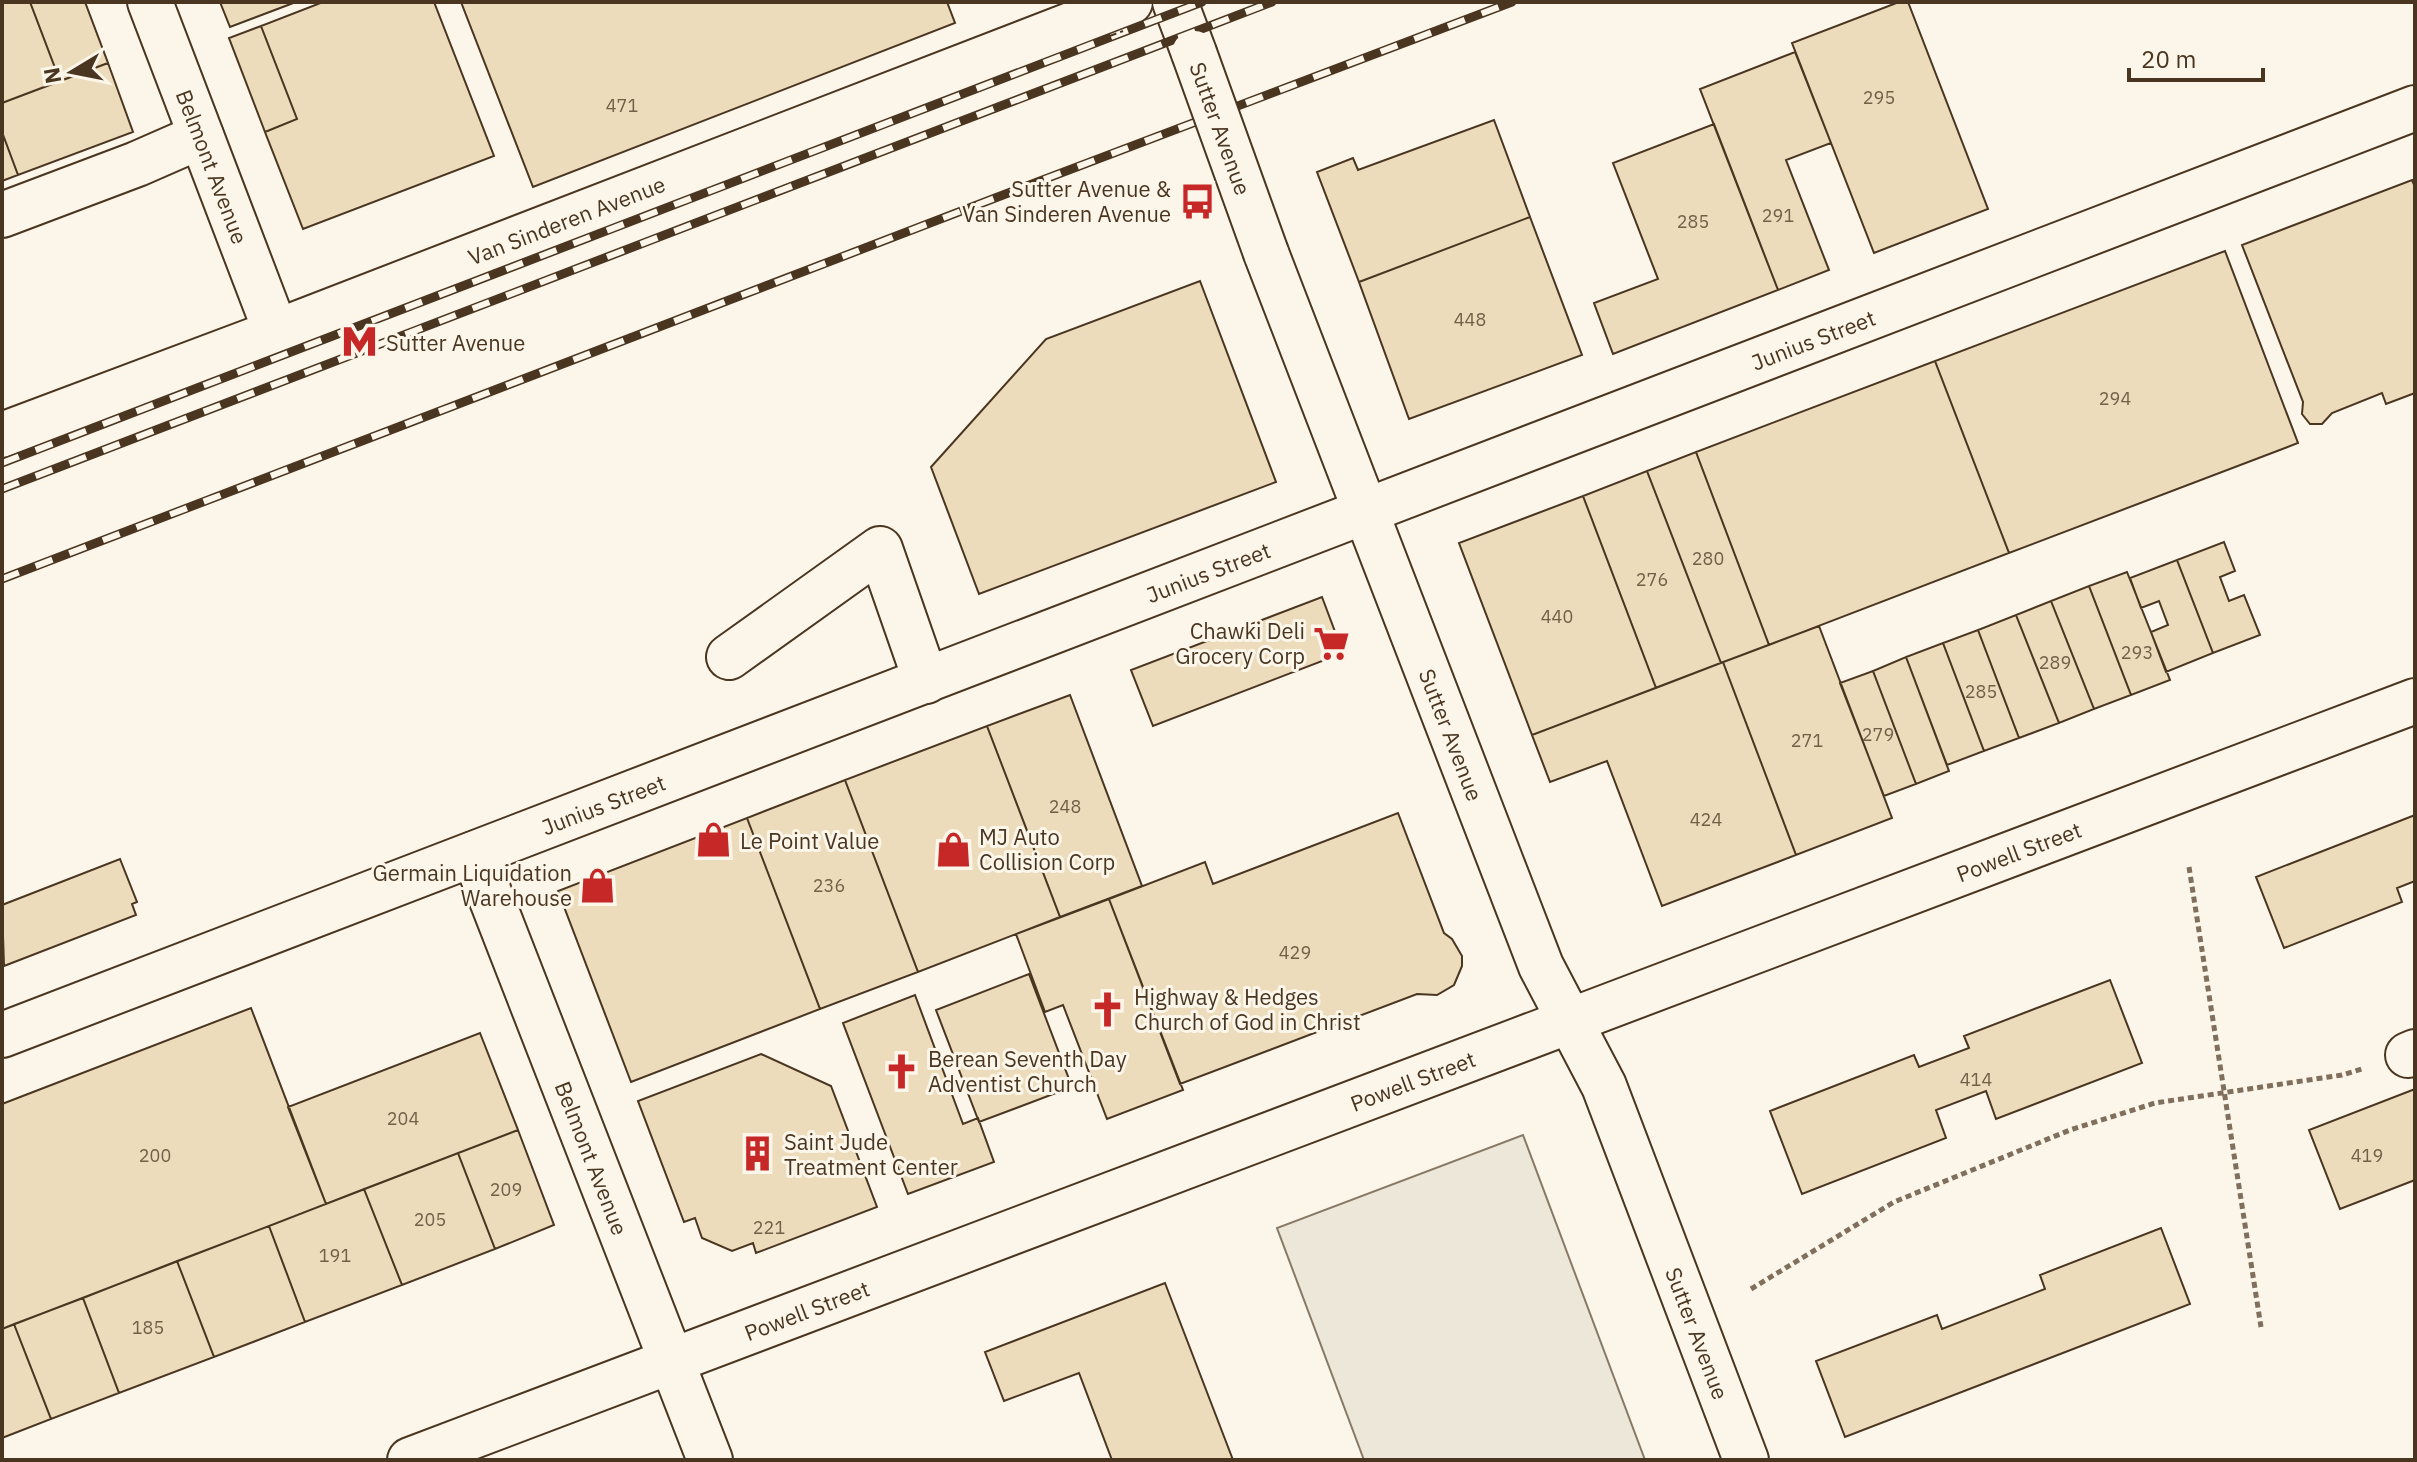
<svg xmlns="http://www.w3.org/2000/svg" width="2417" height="1462" font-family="'IBM Plex Sans',sans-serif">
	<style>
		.parking { fill: #ede7d9; stroke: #887966; stroke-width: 2 }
		.building { fill: #ecdcbc; stroke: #4a3520; stroke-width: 2 }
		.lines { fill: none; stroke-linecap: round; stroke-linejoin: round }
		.minor-casing { stroke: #4a3520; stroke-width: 48 }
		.path { stroke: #7f6f5c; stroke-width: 5; stroke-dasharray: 6 4; stroke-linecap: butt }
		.minor { stroke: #fbf6e9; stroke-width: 44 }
		.rail-casing { stroke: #4a3520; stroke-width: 9 }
		.rail { stroke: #fbf6e9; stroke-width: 6; stroke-dasharray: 18; stroke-linecap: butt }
		.minor-bridge-casing { stroke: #4a3520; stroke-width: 48; stroke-linecap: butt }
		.minor-bridge { stroke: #fbf6e9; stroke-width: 44 }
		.fence { stroke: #4a3520; stroke-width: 2; stroke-dasharray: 10 4; stroke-linecap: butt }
		.labels { text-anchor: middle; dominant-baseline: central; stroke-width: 6; stroke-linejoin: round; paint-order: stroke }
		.number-label { font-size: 18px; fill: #725f47 }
		.street-label { font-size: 22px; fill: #4a3520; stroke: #fbf6e9 }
		.poi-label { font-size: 22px; fill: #4a3520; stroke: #fbf6e9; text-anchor: start }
	</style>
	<rect width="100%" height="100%" fill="#fbf6e9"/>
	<path class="parking" d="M1523,1135L1645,1460H1364L1277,1228Z"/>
	<path class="building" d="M2,2H30L60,81L2,103Z
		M30,2H85L108,63L60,81Z
		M220,2H296L230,27Z
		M323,2H434L494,156L303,229L265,132L297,119L261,26Z
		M461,2H947L955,23L533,187Z
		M1899,2H1908L1988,209L1874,253L1792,43Z
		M261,26L297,119L265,132L229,38Z
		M1795,52L1831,143L1786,160L1829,270L1778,290L1700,89Z
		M108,63L133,132L18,175L2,132V103Z
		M1494,120L1530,217L1359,282L1317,172L1353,158L1358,170Z
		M1714,124L1778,290L1613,354L1594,303L1658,279L1613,163Z
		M2,132L18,175L2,181Z
		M2412,180L2415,187V393L2386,404L2382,393L2332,413L2322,424H2310L2302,414L2303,402L2242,245Z
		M1530,217L1582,355L1409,419L1359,282Z
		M2225,251L2298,443L2009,553L1935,361Z
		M1200,281L1276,482L979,594L931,467L1046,339Z
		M1935,361L2009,553L1769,645L1696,452Z
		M1696,452L1769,645L1721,663L1647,471Z
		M1647,471L1721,663L1656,688L1583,496Z
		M1583,496L1656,688L1532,735L1459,543Z
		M2224,542L2235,571L2220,577L2229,601L2244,595L2260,635L2213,653L2177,560Z
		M2177,560L2213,653L2166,672L2151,632L2168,625L2159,601L2141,608L2130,578Z
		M2127,572L2170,680L2131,695L2089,586Z
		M2089,586L2131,695L2094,709L2051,601Z
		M1322,597L1343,653L1153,726L1131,670Z
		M2051,601L2094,709L2059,723L2016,615Z
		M2016,615L2059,723L2019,738L1978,630Z
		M1819,626L1892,818L1796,855L1723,662Z
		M1978,630L2019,738L1984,751L1943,643Z
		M1943,643L1984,751L1947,765L1906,657Z
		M1906,657L1949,771L1916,784L1873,671Z
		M1723,662L1796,855L1662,906L1607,761L1550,782L1532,735Z
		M1873,671L1916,784L1884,796L1840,683Z
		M1070,695L1142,886L1060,917L987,726Z
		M987,726L1060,917L918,972L845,780Z
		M845,780L918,972L820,1009L747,818Z
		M1398,813L1444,933L1452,939L1462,956V966L1454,985L1437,995L1417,994L1180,1084L1109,899L1205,862L1213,884Z
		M2415,815V881L2397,888L2402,902L2284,948L2256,877Z
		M747,818L820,1009L631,1082L558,891Z
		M120,859L137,902L132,904L136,915L4,966L2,905Z
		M1109,899L1183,1090L1107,1119L1063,1005L1045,1012L1016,934Z
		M1029,974L1072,1087L979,1122L936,1010Z
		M2110,980L2142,1063L1996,1119L1986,1091L1936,1110L1946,1138L1802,1194L1770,1111L1914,1055L1919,1067L1969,1048L1964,1036Z
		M915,995L963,1124L978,1118L994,1162L908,1194L843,1023Z
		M251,1008L326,1204L2,1329V1104Z
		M480,1033L518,1130L326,1204L288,1107Z
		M761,1054L831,1086L877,1207L756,1253L753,1243L732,1251L702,1238L695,1218L684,1222L638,1101Z
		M2415,1089V1180L2340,1209L2309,1130Z
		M518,1130L554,1225L495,1249L458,1153Z
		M458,1153L495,1249L402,1285L364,1189Z
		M364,1189L402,1285L305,1322L269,1226Z
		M269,1226L305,1322L214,1357L177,1261Z
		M2161,1228L2190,1304L1845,1437L1816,1361L1937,1315L1942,1329L2045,1289L2040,1275Z
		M177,1261L214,1357L119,1393L83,1298Z
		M1165,1283L1233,1460H1112L1079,1373L1004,1401L985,1352Z
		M83,1298L119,1393L51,1419L14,1324Z
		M14,1324L51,1419L2,1438V1329Z"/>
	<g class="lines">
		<defs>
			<g id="minor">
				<path id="s1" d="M150,2L276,332"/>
				<path d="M1175,2L1194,53"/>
				<path d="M2,215L137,164L201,136"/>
				<path id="s2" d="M1266,253L1541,966L1604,1086L1746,1460"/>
				<path id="s3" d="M2,435L276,332L1130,2"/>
				<path d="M729,657L880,549L926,681"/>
				<path id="s4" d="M474,854L710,1460"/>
				<path id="s5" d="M2,1035L2415,108"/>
				<path d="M2408,1055L2415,1052"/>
				<path id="s6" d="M410,1460L2415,701"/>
			</g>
		</defs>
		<use href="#minor" class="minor-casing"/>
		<path class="path" d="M2189,867L2261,1327
			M1751,1289L1894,1202L2070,1130L2155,1103L2342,1075L2365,1068"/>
		<use href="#minor" class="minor"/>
		<defs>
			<path id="rail" d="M2,463L1202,2
				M2,489L1272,2
				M2,579L1016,190L1512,2"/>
		</defs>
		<use href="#rail" class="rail-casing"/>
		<use href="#rail" class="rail"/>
		<defs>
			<g id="minor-bridge">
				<path id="s7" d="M1194,53L1266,253"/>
			</g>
		</defs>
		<use href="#minor-bridge" class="minor-bridge-casing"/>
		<use href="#minor-bridge" class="minor-bridge"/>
		<path class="fence" d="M1107,37L1123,31"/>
	</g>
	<defs>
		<symbol id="bus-bare" viewBox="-9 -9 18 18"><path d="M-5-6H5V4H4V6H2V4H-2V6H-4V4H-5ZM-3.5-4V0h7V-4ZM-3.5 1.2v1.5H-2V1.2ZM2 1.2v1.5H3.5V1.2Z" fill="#c62828" stroke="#fbf6e9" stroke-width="2.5" paint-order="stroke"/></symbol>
		<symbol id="metro-bare" viewBox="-9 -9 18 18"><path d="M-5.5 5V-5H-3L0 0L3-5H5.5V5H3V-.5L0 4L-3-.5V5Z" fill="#c62828" stroke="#fbf6e9" stroke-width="2.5" paint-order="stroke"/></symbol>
		<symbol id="supermarket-bare" viewBox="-9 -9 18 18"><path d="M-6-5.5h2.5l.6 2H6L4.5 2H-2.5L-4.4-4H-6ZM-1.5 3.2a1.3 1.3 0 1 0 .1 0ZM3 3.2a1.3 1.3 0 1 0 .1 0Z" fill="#c62828" stroke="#fbf6e9" stroke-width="2.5" paint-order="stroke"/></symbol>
		<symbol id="shop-bare" viewBox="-9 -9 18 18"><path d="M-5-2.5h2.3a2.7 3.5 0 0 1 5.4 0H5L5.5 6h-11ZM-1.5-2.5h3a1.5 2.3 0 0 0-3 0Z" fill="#c62828" stroke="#fbf6e9" stroke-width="2.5" paint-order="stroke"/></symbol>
		<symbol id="church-bare" viewBox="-9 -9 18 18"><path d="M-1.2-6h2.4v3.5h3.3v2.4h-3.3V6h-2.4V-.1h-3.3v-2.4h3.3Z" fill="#c62828" stroke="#fbf6e9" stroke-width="2.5" paint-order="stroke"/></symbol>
		<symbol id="building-bare" viewBox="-9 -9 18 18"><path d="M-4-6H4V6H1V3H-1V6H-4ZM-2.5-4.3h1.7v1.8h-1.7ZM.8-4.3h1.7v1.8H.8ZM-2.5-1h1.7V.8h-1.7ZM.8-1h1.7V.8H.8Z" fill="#c62828" stroke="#fbf6e9" stroke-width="2.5" paint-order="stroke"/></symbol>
	</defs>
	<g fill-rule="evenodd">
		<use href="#bus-bare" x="1172" y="176" width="51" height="51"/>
		<use href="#metro-bare" x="334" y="316" width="51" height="51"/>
		<use href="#supermarket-bare" x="1306" y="618" width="51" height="51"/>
		<use href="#shop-bare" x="688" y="814" width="51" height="51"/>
		<use href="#shop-bare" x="928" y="824" width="51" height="51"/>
		<use href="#shop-bare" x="572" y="860" width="51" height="51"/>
		<use href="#church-bare" x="1082" y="984" width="51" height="51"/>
		<use href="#church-bare" x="876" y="1046" width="51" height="51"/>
		<use href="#building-bare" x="732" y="1128" width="51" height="51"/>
	</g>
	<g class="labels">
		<g class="number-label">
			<text x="1879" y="97">295</text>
			<text x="622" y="105">471</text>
			<text x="1778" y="215">291</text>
			<text x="1693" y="221">285</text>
			<text x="1470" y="319">448</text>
			<text x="2115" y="398">294</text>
			<text x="1708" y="558">280</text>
			<text x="1652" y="579">276</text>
			<text x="1557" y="616">440</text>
			<text x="2137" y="652">293</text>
			<text x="2055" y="662">289</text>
			<text x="1981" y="691">285</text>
			<text x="1878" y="734">279</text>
			<text x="1807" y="740">271</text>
			<text x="1065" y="806">248</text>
			<text x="1706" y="819">424</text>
			<text x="829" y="885">236</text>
			<text x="1295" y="952">429</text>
			<text x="1976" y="1079">414</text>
			<text x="403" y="1118">204</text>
			<text x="155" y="1155">200</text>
			<text x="2367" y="1155">419</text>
			<text x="506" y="1189">209</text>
			<text x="430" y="1219">205</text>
			<text x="769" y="1227">221</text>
			<text x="335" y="1255">191</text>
			<text x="148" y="1327">185</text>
		</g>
		<g class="street-label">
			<text stroke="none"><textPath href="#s7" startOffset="80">Sutter Avenue</textPath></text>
			<text stroke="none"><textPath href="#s1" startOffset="176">Belmont Avenue</textPath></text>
			<text stroke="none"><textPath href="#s3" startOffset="604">Van Sinderen Avenue</textPath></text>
			<text stroke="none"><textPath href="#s5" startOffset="1940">Junius Street</textPath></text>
			<text stroke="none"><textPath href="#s5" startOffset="1292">Junius Street</textPath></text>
			<text stroke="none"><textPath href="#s2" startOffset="516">Sutter Avenue</textPath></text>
			<text stroke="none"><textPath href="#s5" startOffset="644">Junius Street</textPath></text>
			<text stroke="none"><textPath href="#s6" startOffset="1720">Powell Street</textPath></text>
			<text stroke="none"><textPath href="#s6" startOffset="1072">Powell Street</textPath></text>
			<text stroke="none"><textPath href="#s4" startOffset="326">Belmont Avenue</textPath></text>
			<text stroke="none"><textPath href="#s6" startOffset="424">Powell Street</textPath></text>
			<text stroke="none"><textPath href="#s2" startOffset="1164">Sutter Avenue</textPath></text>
		</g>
		<g class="poi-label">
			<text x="1171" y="188" text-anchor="end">Sutter Avenue &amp;<tspan x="1171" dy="25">Van Sinderen Avenue</tspan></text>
			<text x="386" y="342">Sutter Avenue</text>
			<text x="1305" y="630" text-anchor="end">Chawki Deli<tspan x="1305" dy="25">Grocery Corp</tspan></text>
			<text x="979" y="836">MJ Auto<tspan x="979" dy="25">Collision Corp</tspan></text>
			<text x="740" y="840">Le Point Value</text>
			<text x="572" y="872" text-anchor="end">Germain Liquidation<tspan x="572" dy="25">Warehouse</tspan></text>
			<text x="1134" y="996">Highway &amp; Hedges<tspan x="1134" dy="25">Church of God in Christ</tspan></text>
			<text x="928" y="1058">Berean Seventh Day<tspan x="928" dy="25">Adventist Church</tspan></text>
			<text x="784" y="1141">Saint Jude<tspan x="784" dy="25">Treatment Center</tspan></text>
		</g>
	</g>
	<rect width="2417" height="1462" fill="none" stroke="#4a3520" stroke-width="8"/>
	<g transform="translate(72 72) rotate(260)" stroke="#fbf6e9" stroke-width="6" paint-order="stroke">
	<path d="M0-6L14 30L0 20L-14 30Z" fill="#4a3520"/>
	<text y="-12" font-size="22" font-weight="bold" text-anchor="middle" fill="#4a3520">N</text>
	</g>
	<path d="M2129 68v12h134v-12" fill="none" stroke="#4a3520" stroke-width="4"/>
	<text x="2141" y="68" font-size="24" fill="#4a3520" stroke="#fbf6e9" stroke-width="6" paint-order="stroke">20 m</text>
</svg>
